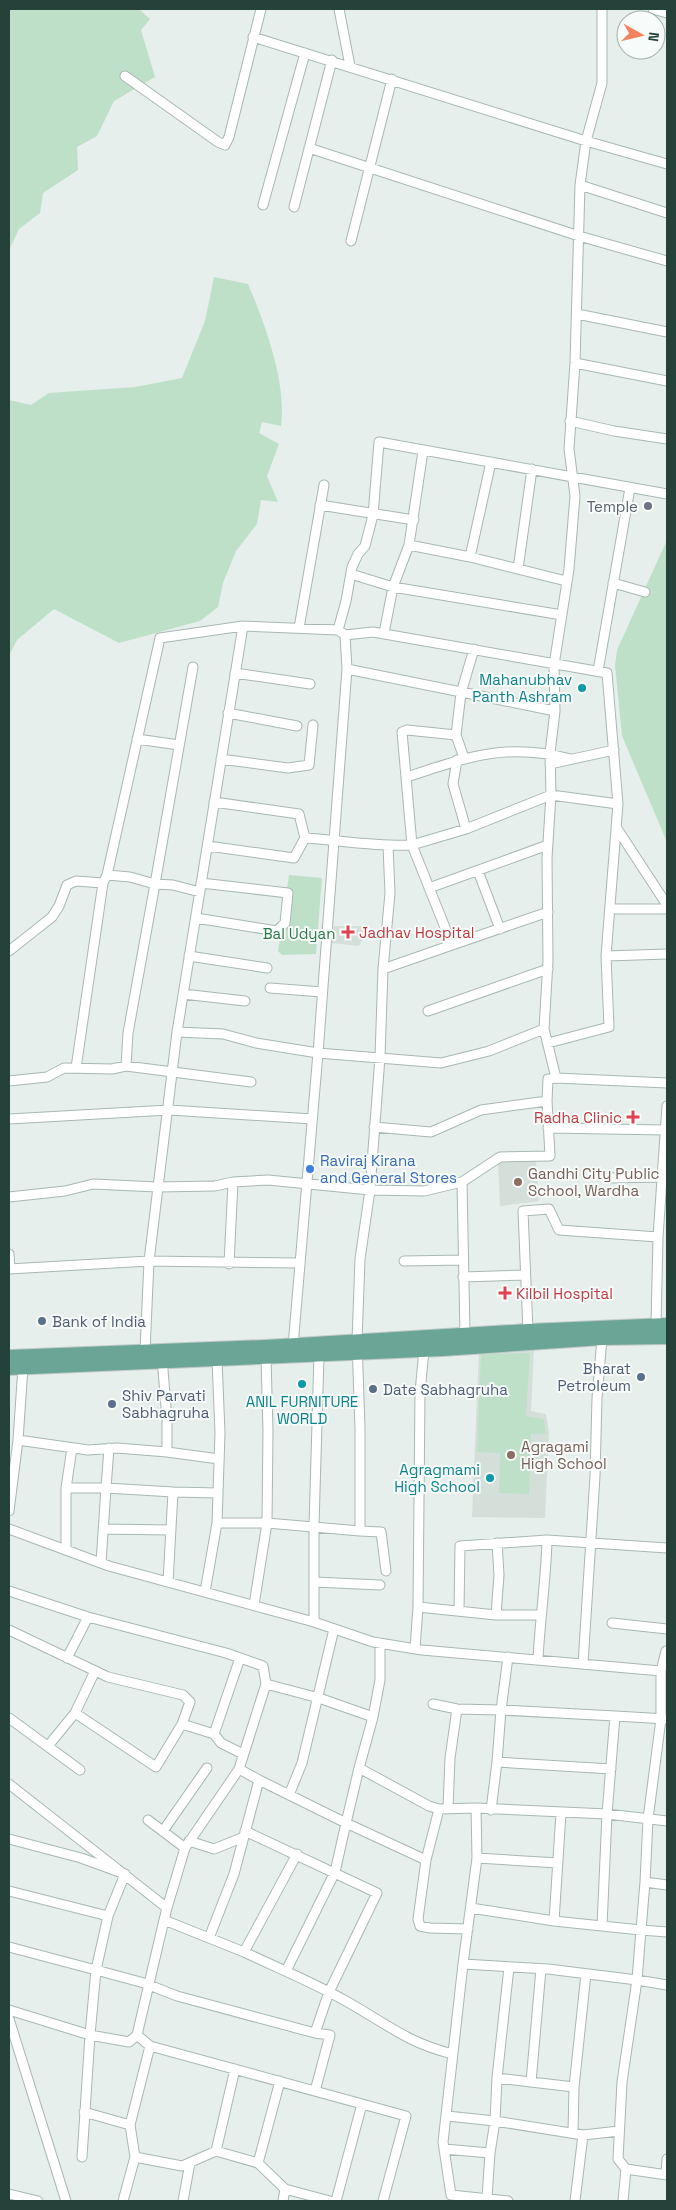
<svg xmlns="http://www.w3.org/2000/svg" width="676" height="2210" font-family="'Space Grotesk',sans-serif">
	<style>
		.built { fill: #d4dfda }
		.green { fill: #bfe0c8 }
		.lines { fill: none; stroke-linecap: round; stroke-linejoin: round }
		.minor-casing { stroke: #a8b8b2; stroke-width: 11 }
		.primary-casing { stroke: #c2cac8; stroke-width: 16 }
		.minor { stroke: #fff; stroke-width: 9 }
		.primary { stroke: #6aa596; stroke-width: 14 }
		.worship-dot { fill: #6b7280; stroke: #f7fbf9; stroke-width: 2 }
		.culture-dot { fill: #0f9aa8; stroke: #f7fbf9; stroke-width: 2 }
		.health-dot { fill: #e0444e; stroke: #f7fbf9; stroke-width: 2 }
		.shop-dot { fill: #3f7fe0; stroke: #f7fbf9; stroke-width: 2 }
		.education-dot { fill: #8d6e63; stroke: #f7fbf9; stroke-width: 2 }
		.service-dot { fill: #5c6f8a; stroke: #f7fbf9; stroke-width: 2 }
		.labels { text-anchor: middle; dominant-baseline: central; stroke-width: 4; stroke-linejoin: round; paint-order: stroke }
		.worship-label { font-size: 15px; fill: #5b616d; stroke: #f7fbf9; text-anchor: end }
		.culture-label { font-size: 15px; fill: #0d838f; stroke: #f7fbf9; text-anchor: end }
		.health-label { font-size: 15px; fill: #be3a42; stroke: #f7fbf9; text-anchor: start }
		.park-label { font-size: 15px; fill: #2d7a4b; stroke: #f7fbf9 }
		.shop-label { font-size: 15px; fill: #366cbe; stroke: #f7fbf9; text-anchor: start }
		.education-label { font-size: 15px; fill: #785e54; stroke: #f7fbf9; text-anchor: start }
		.service-label { font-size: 15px; fill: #4e5e75; stroke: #f7fbf9; text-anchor: start }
	</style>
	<rect width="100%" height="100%" fill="#e6efeb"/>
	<path class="built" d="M334,926H363V938L359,946L332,943Z
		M536,1161L539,1201L500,1206L498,1162Z
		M479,1349H534L531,1411L546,1414L549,1432L545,1518L472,1517Z"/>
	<path class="green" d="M9,9H139L150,19L141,30L155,77L114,101L97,136L77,147L78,170L43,193L40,213L19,229L9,250Z
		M214,277L248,284C265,324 287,383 281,426L262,422L259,433L279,444L267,476L278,502L261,500L257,524L236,551L223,583L218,607L200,621L119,643L54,609L17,640L9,656V400L31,405L49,393L135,387L182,378L205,321Z
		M667,540V842L622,736L615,665L617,650Z
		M289,875L322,878L316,954L282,955L278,951Z
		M530,1353L526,1416L544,1419L546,1434H531L529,1494L499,1493L500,1453L477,1452L481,1354Z"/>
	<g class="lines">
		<defs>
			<path id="minor" d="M339,9L350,66
				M653,9L667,13
				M253,37L586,141L667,164
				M125,76L218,142L225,145L229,137L261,9
				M309,148L579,236L667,261
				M580,185L667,213
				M263,205L305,53
				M294,207L332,60
				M351,241L392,79
				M577,314L667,332
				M575,363L667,381
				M570,421L614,431L667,439
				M423,451L409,545L470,557L566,581
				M320,505L414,520
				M470,557L491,462
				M518,569L532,469
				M351,574L393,587L562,615
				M613,583L645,592
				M299,628L324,485
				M384,633L393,587L409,545
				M345,635L338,630L346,601L352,567L358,554L365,546L373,515L379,442L667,494
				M345,635L373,632L607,673L618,804
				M345,635L347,669L555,711
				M598,671L630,488
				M235,673L310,684
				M228,713L297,726
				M137,739L179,745
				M464,758L456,735L461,693L474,649
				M221,759L288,768L309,765L313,725
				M457,760L453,784L466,829
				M550,764L614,750
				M407,777C467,757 507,742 571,759
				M616,827L667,905
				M305,838C341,840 376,847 412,845L402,732L407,730L456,735
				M208,846L294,858L305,838L299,814L214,802
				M478,871L500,929
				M107,875L160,638L243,626L338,630
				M429,888L548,845
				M610,909H667
				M196,918L277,931L285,923L288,893L201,883
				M452,945L548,912
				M9,951L52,917L59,906L67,885L76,881L103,883
				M189,956L267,968
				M606,956L667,954
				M383,969L390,893L388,846
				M270,988L322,992
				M183,994L245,1001
				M428,1011L548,969
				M177,1032L223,1034L256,1043L318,1053L441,1063L489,1051L544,1029
				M126,1066L128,1033L155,884L173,885L200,892
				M76,1068L103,883L107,875L130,877L155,884L193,667
				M556,1078L667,1083
				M9,1081L47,1077L64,1068L112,1069L126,1066L251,1082
				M9,1119L169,1110L312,1119
				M374,1127L431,1132L481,1110L547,1101
				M548,1128L666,1130
				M609,1178L663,1177
				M462,1182L465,1335
				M9,1197L65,1191L93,1184L157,1187L215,1186L233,1182
				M9,1254L10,1269
				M404,1261L463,1260
				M229,1264L233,1182L268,1180L370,1190L424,1191L462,1182L500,1157L550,1156L547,1101L548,1079L556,1078L544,1029L548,961L547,858L551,795L618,804L606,956L609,1027L548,1043
				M9,1269L149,1261L299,1263
				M463,1277L525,1275
				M656,1325L658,1237L667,1106
				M528,1331L523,1211L549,1209L559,1230L658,1237
				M293,1346L318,1053L347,669
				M424,1350L420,1392L418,1607L496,1615H540
				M145,1351L149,1261L177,1032L243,626
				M162,1357L167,1420V1452L219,1459
				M217,1360L220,1433L217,1523H267L360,1531V1428L357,1341L360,1259L370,1190L380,1057L383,969L452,945L412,845L466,829L551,795L550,753L555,711L554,665L569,569L575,496L569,449L575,363L580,185L586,141L602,83V9
				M18,1440L88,1450L117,1448L167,1452
				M66,1488L72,1448
				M173,1492L218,1493
				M9,1511L18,1440L23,1367
				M9,1529L109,1566L314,1622L373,1642L422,1650L661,1671L666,1651
				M103,1529L170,1530
				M360,1531L381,1532L386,1571
				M66,1549V1488H106L109,1448
				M101,1563L106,1488L173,1492L168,1582
				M314,1582L380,1585
				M9,1591L88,1617L226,1653L263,1666L266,1684L319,1698L373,1717L359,1768
				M205,1592L217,1523
				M254,1605L267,1523L268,1431L266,1357
				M459,1610L460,1546L547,1540L667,1548
				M496,1615L499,1575L497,1543
				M314,1622V1526L319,1355
				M612,1623L667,1629
				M9,1630L108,1677L183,1695L190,1702L182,1724L156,1767L75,1713L48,1746
				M415,1649L418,1607
				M67,1658L88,1617
				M240,1658L214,1734L221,1743L243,1754
				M538,1659C540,1619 546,1580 547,1540
				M583,1664L595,1476L597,1398L602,1338
				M661,1671V1719L648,1819L645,1882L667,1885
				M433,1704L457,1709L501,1710L508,1657
				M75,1713L95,1671
				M373,1717L380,1680V1643
				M9,1718L80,1770
				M667,1719L615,1716L607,1814L667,1821
				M182,1724L214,1734
				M497,1762L501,1710L615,1716
				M259,1780L346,1823L335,1872L286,1971
				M9,1784L167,1908L164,1920L244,1952L297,1854
				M289,1795L302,1763L334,1629
				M448,1808L450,1758L457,1709
				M476,1808L477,1858L463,1964L548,1969L637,1980L622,2082L618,2159L626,2169L667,2175
				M491,1810L497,1762L611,1769
				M561,1813L554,1921L602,1926
				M148,1820L185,1848L167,1908
				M163,1831L207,1768
				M9,1839L81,1858L125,1874L108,1916L96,1970L9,1947
				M189,1841L214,1849L244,1837
				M185,1848L239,1769L266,1684
				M477,1858L558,1863
				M426,1860L439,1809
				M645,1882L641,1930L667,1932
				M9,1891L108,1916
				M471,1908L554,1921
				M468,1929L430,1928L420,1926L418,1919L426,1860L346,1823L359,1768L429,1806L439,1809L476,1808L607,1814L602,1926L641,1930L637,1980L667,1985
				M209,1938L234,1874L259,1780L239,1769
				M244,1952C278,1968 312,1982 344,2000C384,2022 407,2043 453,2054
				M463,1964L443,2142L451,2195L508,2201
				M509,1967L497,2078L495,2121L583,2135L619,2131
				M9,2010L90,2035L96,1970L144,1983L177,1996L315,2033L329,1992L377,1893L245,1831
				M9,2019L66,2201
				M315,2033L330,2035L315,2091
				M137,2035L150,2046L406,2116L383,2201
				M497,2078L531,2082L541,1969
				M531,2082L574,2087
				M84,2112L130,2125L135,2157L182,2166L216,2151L258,2163L285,2189L330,2201
				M447,2116L495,2121L490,2153
				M130,2125L150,2046
				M573,2133L574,2087L586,1974
				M444,2149L490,2153L487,2198
				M216,2151L235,2069
				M82,2157L90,2035L129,2042L137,2035L164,1920
				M258,2163L280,2081
				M666,2175L667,2159
				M9,2194L38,2201
				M123,2201L135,2157
				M183,2201L190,2163
				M283,2201L285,2189
				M336,2201L362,2104
				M575,2201L583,2135
				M623,2201L626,2169"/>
			<path id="primary" d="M9,1357L265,1347L528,1331L667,1325
				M9,1368L443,1349L602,1338L667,1337"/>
		</defs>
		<use href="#minor" class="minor-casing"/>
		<use href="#primary" class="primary-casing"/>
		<use href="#minor" class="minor"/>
		<use href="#primary" class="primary"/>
	</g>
	<circle class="worship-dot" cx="648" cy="506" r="5"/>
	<g class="culture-dot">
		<circle cx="582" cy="688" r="5"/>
		<circle cx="302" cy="1384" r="5"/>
		<circle cx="490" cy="1478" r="5"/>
	</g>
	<g class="health-dot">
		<path d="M345.5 924.5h5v5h5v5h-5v5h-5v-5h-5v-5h5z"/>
		<path d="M630.5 1109.5h5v5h5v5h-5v5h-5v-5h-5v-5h5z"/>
		<path d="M502.5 1285.5h5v5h5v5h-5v5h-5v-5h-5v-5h5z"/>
	</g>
	<circle class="shop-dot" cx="310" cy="1169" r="5"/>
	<g class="education-dot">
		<circle cx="518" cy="1182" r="5"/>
		<circle cx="511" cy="1455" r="5"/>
	</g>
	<g class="service-dot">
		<circle cx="42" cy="1321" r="5"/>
		<circle cx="641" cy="1377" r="5"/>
		<circle cx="373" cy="1389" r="5"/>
		<circle cx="112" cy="1404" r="5"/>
	</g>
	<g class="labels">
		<g class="worship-label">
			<text x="638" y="506">Temple</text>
		</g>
		<g class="culture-label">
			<text x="572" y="679">Mahanubhav<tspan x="572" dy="17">Panth Ashram</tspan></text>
			<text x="302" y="1401" text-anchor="middle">ANIL FURNITURE<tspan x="302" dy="17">WORLD</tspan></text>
			<text x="480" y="1469">Agragmami<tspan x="480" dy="17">High School</tspan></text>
		</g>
		<g class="health-label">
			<text x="359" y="932">Jadhav Hospital</text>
			<text x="622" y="1117" text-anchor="end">Radha Clinic</text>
			<text x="516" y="1293">Kilbil Hospital</text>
		</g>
		<g class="park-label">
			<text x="299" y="933">Bal Udyan</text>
		</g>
		<g class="shop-label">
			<text x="320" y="1160">Raviraj Kirana<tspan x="320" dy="17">and General Stores</tspan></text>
		</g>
		<g class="education-label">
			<text x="528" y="1173">Gandhi City Public<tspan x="528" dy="17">School, Wardha</tspan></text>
			<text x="521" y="1446">Agragami<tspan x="521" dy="17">High School</tspan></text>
		</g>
		<g class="service-label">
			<text x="52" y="1321">Bank of India</text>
			<text x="631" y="1368" text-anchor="end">Bharat<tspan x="631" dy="17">Petroleum</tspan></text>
			<text x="383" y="1389">Date Sabhagruha</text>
			<text x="122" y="1395">Shiv Parvati<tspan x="122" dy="17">Sabhagruha</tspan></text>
		</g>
	</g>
	<rect width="676" height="2210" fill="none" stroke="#24423a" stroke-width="20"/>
	<g transform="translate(641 35) rotate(98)"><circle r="24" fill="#f7fbf9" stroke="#a3b1ad"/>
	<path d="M0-4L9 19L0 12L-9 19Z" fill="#f4845f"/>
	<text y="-8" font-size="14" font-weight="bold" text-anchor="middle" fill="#24423a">N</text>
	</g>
</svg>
